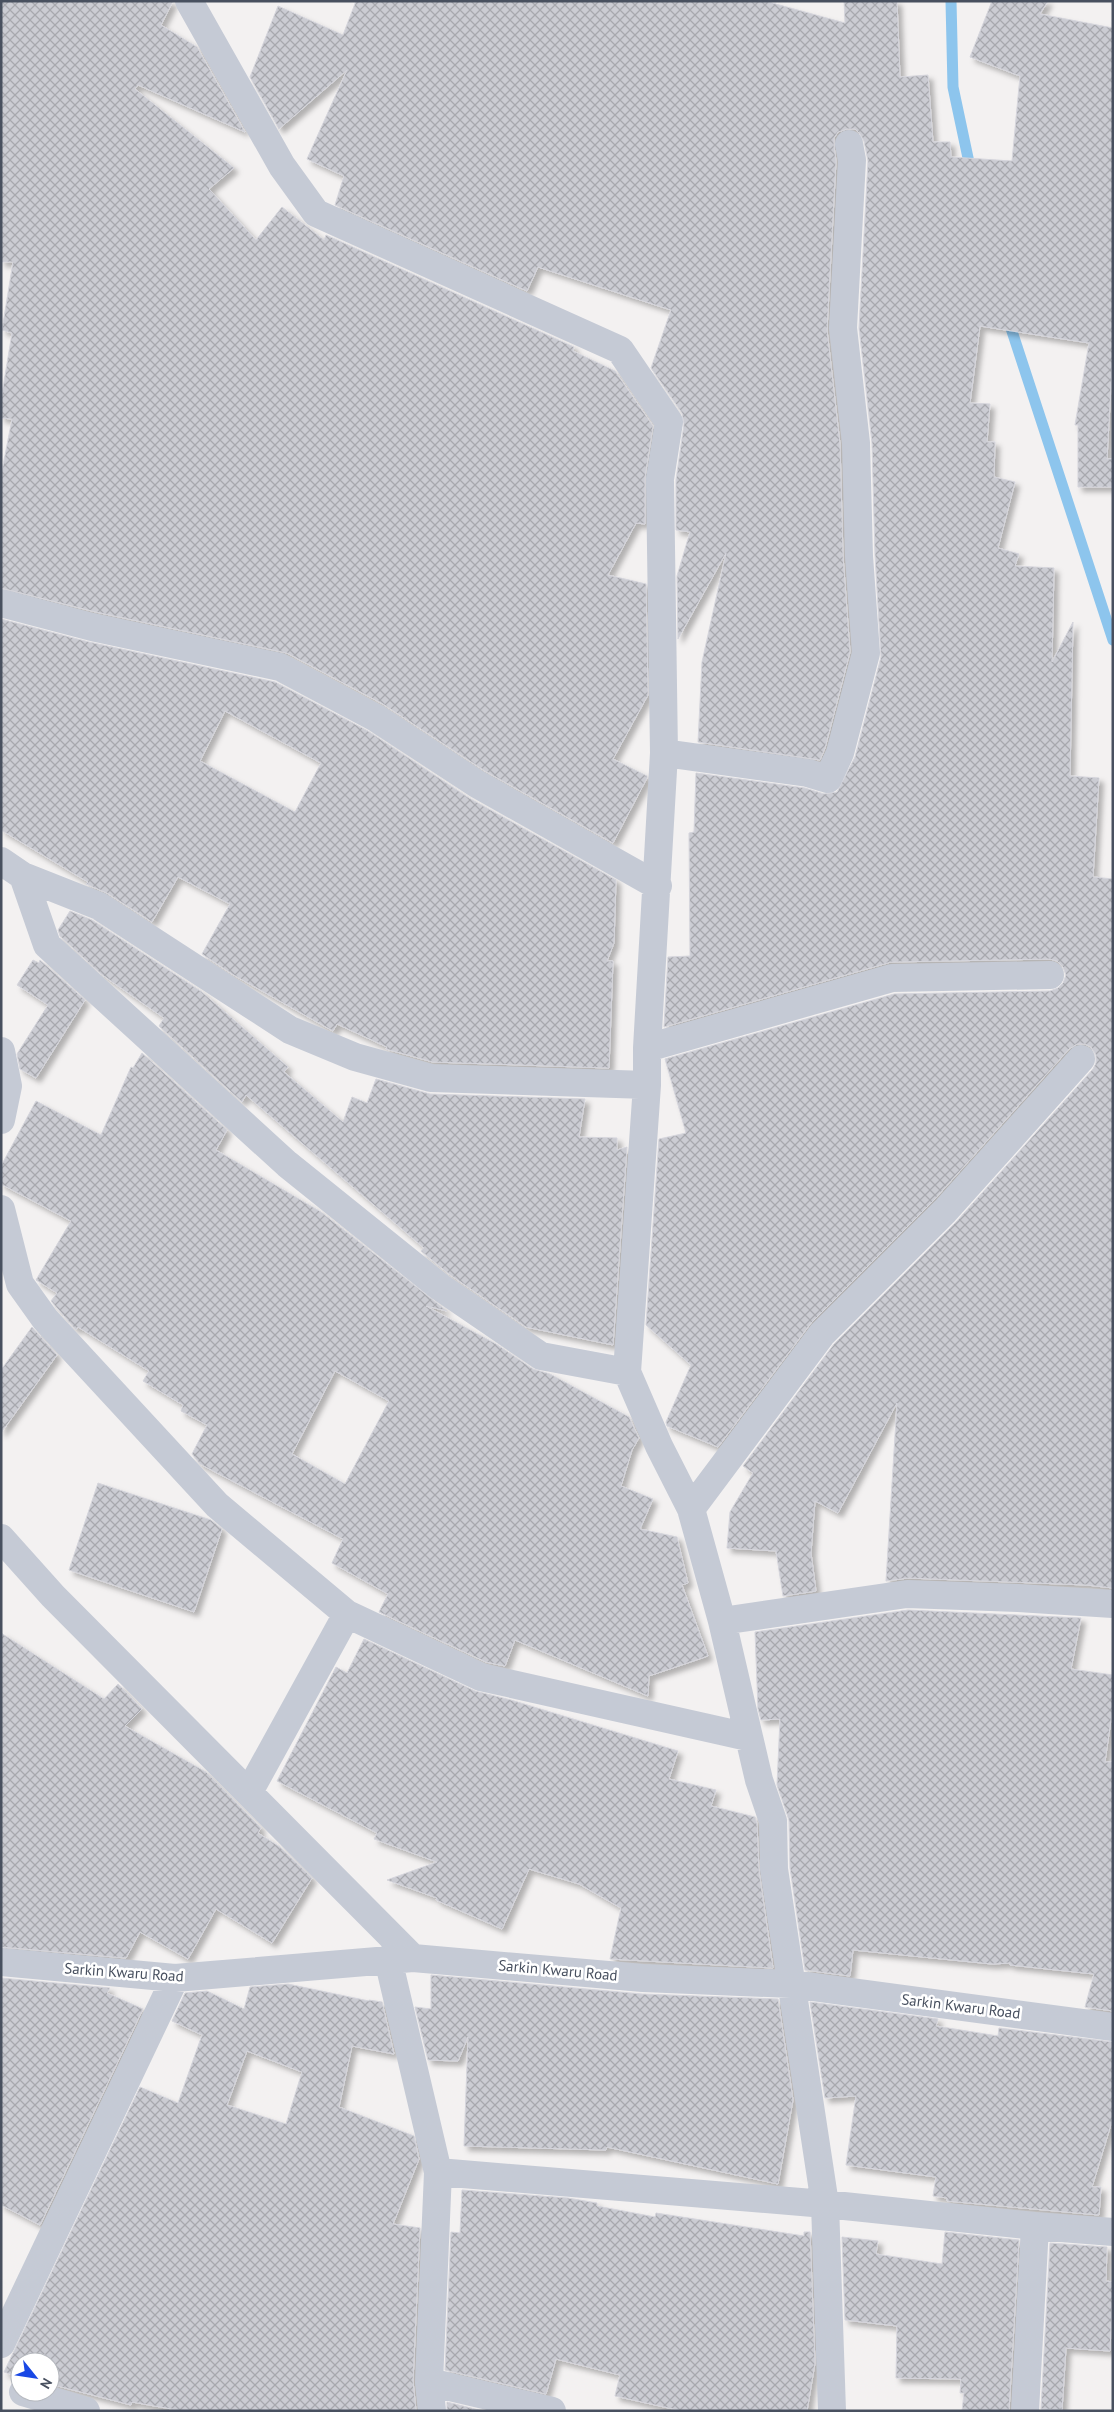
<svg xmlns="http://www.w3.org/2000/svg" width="1114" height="2412" font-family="'PT Sans',sans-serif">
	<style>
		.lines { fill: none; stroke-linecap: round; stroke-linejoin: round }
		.stream { stroke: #8dc5ed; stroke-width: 11 }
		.building { fill: url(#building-cross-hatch); stroke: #d5d5dc; fill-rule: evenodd; filter: url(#shadow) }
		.minor { stroke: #c5cad5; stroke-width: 28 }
		.labels { text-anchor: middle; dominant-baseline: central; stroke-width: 5; stroke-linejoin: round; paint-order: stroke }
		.street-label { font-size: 15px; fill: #48505f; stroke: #fff }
	</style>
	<defs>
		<pattern id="building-cross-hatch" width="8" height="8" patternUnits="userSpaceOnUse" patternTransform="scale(1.25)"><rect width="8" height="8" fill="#cbccd3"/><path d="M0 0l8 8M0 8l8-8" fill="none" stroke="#a7a8ae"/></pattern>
		<filter id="shadow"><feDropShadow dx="4.5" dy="4.5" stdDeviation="2.5" flood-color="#0004"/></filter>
	</defs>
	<rect width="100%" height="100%" fill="#f3f1f1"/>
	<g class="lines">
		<path class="stream" d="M951,1L953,87L971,172
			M1007,316L1113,640"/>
	</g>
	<path class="building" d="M1,1H173L161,25L197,47L245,132L138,85L135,89L234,168L209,189L256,240L282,207L324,240L326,235L574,347L573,351L615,371L653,426L645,477V524L636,523L608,575L646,584L648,695L613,759L647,776V778L613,843L485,771L383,704L287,653L96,612L1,588V476L12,419L1,418V400L12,333L2,330L13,262H1Z
		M356,1H765L845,23L844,1H897L900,77L928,75L933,142H950L951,157L1012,161L1020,76L970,57L992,1H1048L1040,14L1113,28V349L1107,459H1113V487H1078V425H1075L1089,343L980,326L970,403L990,404L987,442H995L994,477L1015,482L998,548L1019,554L1015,566L1054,568L1052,662L1073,622L1070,776L1099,778L1093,877L1113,879V1588L1087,1585L908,1578L886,1581L897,1403L838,1513L815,1501L811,1553L816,1591L783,1596L776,1551L727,1548L730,1512L753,1473L743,1466L834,1344L957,1221L1093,1069L1096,1063V1055L1091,1047L1085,1044H1077L1069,1049L934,1200L811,1323L718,1447L667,1426L666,1422L691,1365L646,1325L659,1139L686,1133L665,1059L894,994L1050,991L1058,988L1063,983L1066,975L1063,967L1057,961L1050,959L891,962L664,1027L668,957L690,956L689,833L694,832L696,773L805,788L824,794L837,792L855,757L881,657L875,555L872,443L859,328L868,161L864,141L860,134L855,129H847L838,132L834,138V146L836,161L827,330L840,444L843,556L850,652L825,748L820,760L698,742L702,662L726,553L678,639L677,576L690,532L676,530V480L684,424L682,413L651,368L671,310L538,267L527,291L335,205L344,176L307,159L347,70L279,129L250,77L278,6L343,35Z
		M1,619L89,642L275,682L368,731L469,798L616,880L614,943L607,961H613L609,1068L433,1062L386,1049L387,1047L337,1024L333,1031L232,974L202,954L230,904L178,877L152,922L107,893L86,884L88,882L1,830ZM225,711L321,763L295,812L200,761Z
		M70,911L92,920L202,992L288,1067L284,1072L343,1122L352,1097L367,1103L376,1079L430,1094L585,1099L579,1137L617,1138V1150L627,1147L613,1345L526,1327L449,1274L421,1251L424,1248L246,1095L242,1102L159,1026L164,1018L101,974L60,936L58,930Z
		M33,960L39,963L40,960L85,1000L36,1078L20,1069L17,1054L48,1005L17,985Z
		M142,1053L227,1130L216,1150L321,1212L447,1311L426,1306L496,1344L533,1369L550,1374L629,1417L639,1438L632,1450L621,1486L653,1499L640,1529L677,1537L688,1583L682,1585L708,1656L649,1676L648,1696L515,1640L505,1666L486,1662L379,1612L388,1594L332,1563L343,1539L200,1464L192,1454L207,1425L181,1411L183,1405L143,1381L149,1371L78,1327L76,1330L51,1301L57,1293L36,1280L71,1221L1,1184V1166L36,1101L101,1135L131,1067L133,1068ZM335,1371L389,1401L345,1484L292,1454Z
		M32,1327L57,1355L1,1433V1370Z
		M98,1483L211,1520L222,1529L194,1612L69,1570Z
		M908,1610L1081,1618L1071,1669L1113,1675V1706L1105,1762H1113V2011L1085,2007L1094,1974L1010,1965V1963L992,1964L853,1950L850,1976L805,1970L790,1868L789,1820L777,1785L780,1719L761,1720L758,1709L755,1632Z
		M1,1633L104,1699L118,1684L142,1709L125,1726L206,1772L261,1828L258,1833L280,1847L312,1878L272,1943L216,1909L188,1959L140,1932L126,1958L1,1947Z
		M364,1639L475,1691L511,1700L678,1751L669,1779L716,1790L711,1806L755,1817L757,1824L759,1871L773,1968L610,1959L621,1908L579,1884L529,1869L502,1929L436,1900L437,1898L387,1880L437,1862L374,1839L377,1833L277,1781L336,1667L347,1673Z
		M431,1975L642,1994L778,1999L793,2100L778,2184L607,2147L606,2150L464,2146L468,2037L458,2061L428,2060L415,2007L431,2009Z
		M1,1978L110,1988L107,1993L143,2009L40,2225L1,2205Z
		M288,1984L369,2001V2000L382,2002L394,2054L352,2046L339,2107L414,2136L419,2159L393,2224L420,2228L413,2381L416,2411H183L132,2402L131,2405L50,2384V2362H20L19,2377L4,2372L140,2087L178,2103L202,2035L172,2021L185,1993L207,1991L244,2009L250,1987ZM247,2051L302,2072L286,2124L227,2105Z
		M810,2002L938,2019L936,2026L998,2036L999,2028L1113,2042V2118L1092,2187H1101L1099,2215L947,2201V2198L933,2196L936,2177L846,2165L856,2096L825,2098Z
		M462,2190L568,2198L597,2203V2206L655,2217L656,2213L804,2236V2232H810L815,2363L807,2411H682L615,2396L620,2375L556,2359L546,2394L445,2370L451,2232L460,2233Z
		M945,2232L1019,2240L1009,2411H962L964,2393H960L961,2379L896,2378L897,2326L845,2320L842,2237L878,2241L876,2254L942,2264Z
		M1050,2243L1107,2247L1106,2281L1113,2282L1110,2351L1066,2348L1062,2410L1041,2409Z
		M447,2402L483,2411H447Z"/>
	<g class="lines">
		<path class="minor" d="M189,1L282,166L316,213L620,350L669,422L660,479L664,753L647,1048V1085L627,1372L659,1446L691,1509L722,1621L759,1780L773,1821L774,1869L825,2204L832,2411
			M1,603L92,627L280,667L376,718L477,784L658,886
			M664,753L808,773L828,779L840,753L866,653L859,556L856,443L843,328L852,160L849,144
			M1,861L23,876L99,906L290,1030L355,1057L431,1078L647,1085
			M23,876L47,945L287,1164L440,1287L541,1356L627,1372
			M647,1048L892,978L1050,975
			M1,1051L8,1086L1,1120
			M1,1209L20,1284L45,1319L217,1505L347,1614L481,1677L748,1737
			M691,1509L822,1334L945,1211L1081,1059
			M1,1538L53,1596L413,1958
			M722,1621L907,1594L1018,1598L1113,1604
			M249,1792L347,1614
			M388,1959L438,2172L429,2382L432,2411
			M1,1962L175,1978L413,1958L643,1978L791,1984L1113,2027
			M438,2172L825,2204L1035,2226L1113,2232
			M1,2344L175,1978
			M429,2382L552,2411
			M23,2392L86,2411
			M1025,2411L1035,2226"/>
	</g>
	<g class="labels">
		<g class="street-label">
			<text transform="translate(558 1970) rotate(5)">Sarkin Kwaru Road</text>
			<text transform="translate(124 1972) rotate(4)">Sarkin Kwaru Road</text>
			<text transform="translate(961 2006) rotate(7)">Sarkin Kwaru Road</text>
		</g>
	</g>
	<rect width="1114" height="2412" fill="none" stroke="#48505f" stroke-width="5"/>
	<g transform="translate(35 2377) rotate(120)"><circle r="24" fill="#ffffff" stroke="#b6b9bf"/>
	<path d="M0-4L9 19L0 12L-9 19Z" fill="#1948e5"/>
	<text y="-8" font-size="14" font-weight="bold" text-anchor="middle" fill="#48505f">N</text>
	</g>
</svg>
